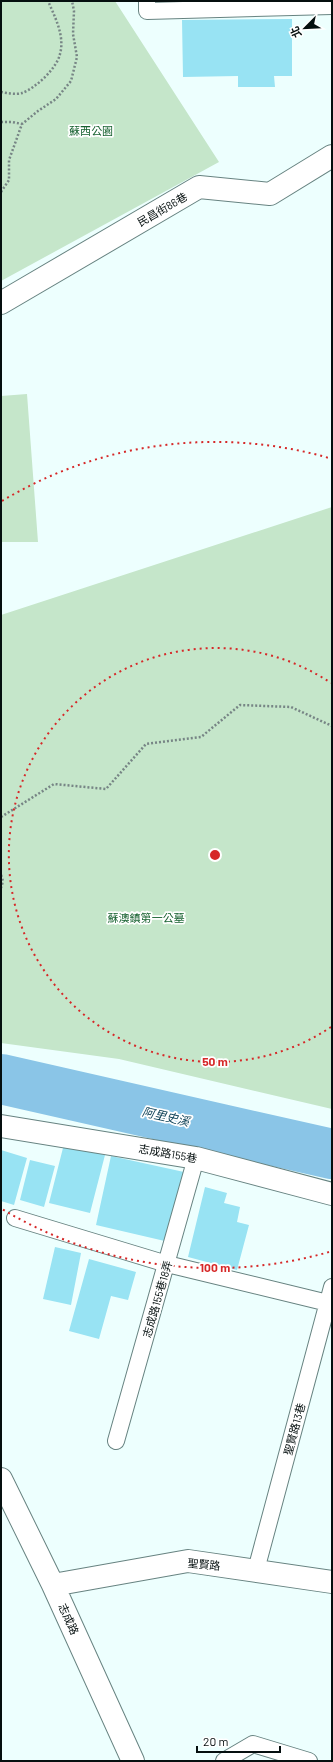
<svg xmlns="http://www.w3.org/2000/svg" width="333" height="1762" font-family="Barlow,'Noto Sans TC',sans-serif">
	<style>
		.green { fill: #c5e6ca }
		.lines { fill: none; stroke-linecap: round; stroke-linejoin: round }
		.river { stroke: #8ac5e7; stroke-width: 50 }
		.building { fill: #98e3f3 }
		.service-casing { stroke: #678381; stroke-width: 18 }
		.minor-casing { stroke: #678381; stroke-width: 24 }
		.path { stroke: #778585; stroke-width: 2.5; stroke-dasharray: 2 2; stroke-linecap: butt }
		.service { stroke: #fff; stroke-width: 16 }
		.minor { stroke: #fff; stroke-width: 22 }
		.ring { fill: none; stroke: #d62828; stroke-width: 2; stroke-dasharray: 2 4 }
		.labels { text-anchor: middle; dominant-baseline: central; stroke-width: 3.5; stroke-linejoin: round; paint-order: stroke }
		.park-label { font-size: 11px; fill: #15602e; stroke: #fff }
		.street-label { font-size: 11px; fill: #050f0f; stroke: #fff }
		.water-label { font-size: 12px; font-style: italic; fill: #093d53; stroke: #fff }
		.centre { fill: #d62828; stroke: #fff; stroke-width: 2 }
		.ring-label { font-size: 12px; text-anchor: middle; font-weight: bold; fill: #d62828; stroke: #fff; stroke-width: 3.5; stroke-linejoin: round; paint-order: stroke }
	</style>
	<rect width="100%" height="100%" fill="#edfffe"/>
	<path class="green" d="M1,1H115L219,162L1,281Z
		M27,394L38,542H1V396Z
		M332,507V1109L119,1059L1,1043V615Z"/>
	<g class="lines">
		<path class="river" d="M1,1079L332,1154"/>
	</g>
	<path class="building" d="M292,19V76H274L275,87H238V76L183,77L182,20Z
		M64,1144L105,1155L90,1213L49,1203Z
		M1,1150L27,1158L14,1205L1,1201Z
		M111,1156L184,1172L169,1242L96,1225Z
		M30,1160L55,1166L44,1207L20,1200Z
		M205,1187L227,1193L224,1203L240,1207L237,1222L249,1225L237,1270L188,1257Z
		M55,1247L81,1253L71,1305L43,1299Z
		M89,1259L136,1272L128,1300L111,1296L99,1339L69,1331Z"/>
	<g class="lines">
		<defs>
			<path id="service" d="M147,1V11L332,6
				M15,1218L167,1264L328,1303
				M116,1441L196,1158
				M256,1570L332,1287
				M224,1761L253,1744L309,1761"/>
			<path id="minor" d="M1,303L199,187L270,194L332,156
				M1,1126L196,1158L332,1194
				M1,1479L53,1585L133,1761
				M53,1585L188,1561L332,1582"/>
		</defs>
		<use href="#service" class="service-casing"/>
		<use href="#minor" class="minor-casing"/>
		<path class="path" d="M1,92C7,93 17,95 22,93C36,88 57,68 60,54C65,36 55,17 48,1
			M1,122H12L22,124
			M1,192L9,180V160L22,124L38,111L56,99L71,81L77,57L73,34L74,11L72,1
			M1,817L54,784L106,789L146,744L201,737L240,705L291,707L332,726
			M1,875L3,881L1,888"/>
		<use href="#service" class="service"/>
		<use href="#minor" class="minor"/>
	</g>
	<g class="ring">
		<path d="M331 1027A207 207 0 1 1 331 683"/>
		<path d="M329 1252A413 413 0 0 1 2 1209M2 501A413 413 0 0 1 329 458"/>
	</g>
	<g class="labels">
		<g class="park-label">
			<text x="91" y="130">蘇西公園</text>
			<text x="146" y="917">蘇澳鎮第一公墓</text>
		</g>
		<g class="street-label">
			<text transform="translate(162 209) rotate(-30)">民昌街86巷</text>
			<text transform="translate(168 1153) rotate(10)">志成路155巷</text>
			<text transform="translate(157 1299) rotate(-74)">志成路155巷18弄</text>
			<text transform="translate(294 1429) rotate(-75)">聖賢路13巷</text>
			<text transform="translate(204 1564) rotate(5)">聖賢路</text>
			<text transform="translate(69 1619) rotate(66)">志成路</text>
		</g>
		<g class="water-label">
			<text transform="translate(166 1116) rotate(13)">阿里史溪</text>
		</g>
	</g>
	<circle cx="215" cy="855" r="6" class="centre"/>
	<g class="ring-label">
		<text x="215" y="1066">50 m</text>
		<text x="215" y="1272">100 m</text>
	</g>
	<rect width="333" height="1762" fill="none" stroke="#050f0f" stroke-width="4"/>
	<g transform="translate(305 28) rotate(246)" stroke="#ffffff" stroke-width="3" paint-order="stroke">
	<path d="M0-3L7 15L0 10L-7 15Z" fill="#050f0f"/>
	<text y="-6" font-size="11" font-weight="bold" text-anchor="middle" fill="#050f0f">北</text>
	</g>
	<path d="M197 1746v6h83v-6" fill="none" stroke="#050f0f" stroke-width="2"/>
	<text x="203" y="1746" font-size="12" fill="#050f0f" stroke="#ffffff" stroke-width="3" paint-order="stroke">20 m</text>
</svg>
